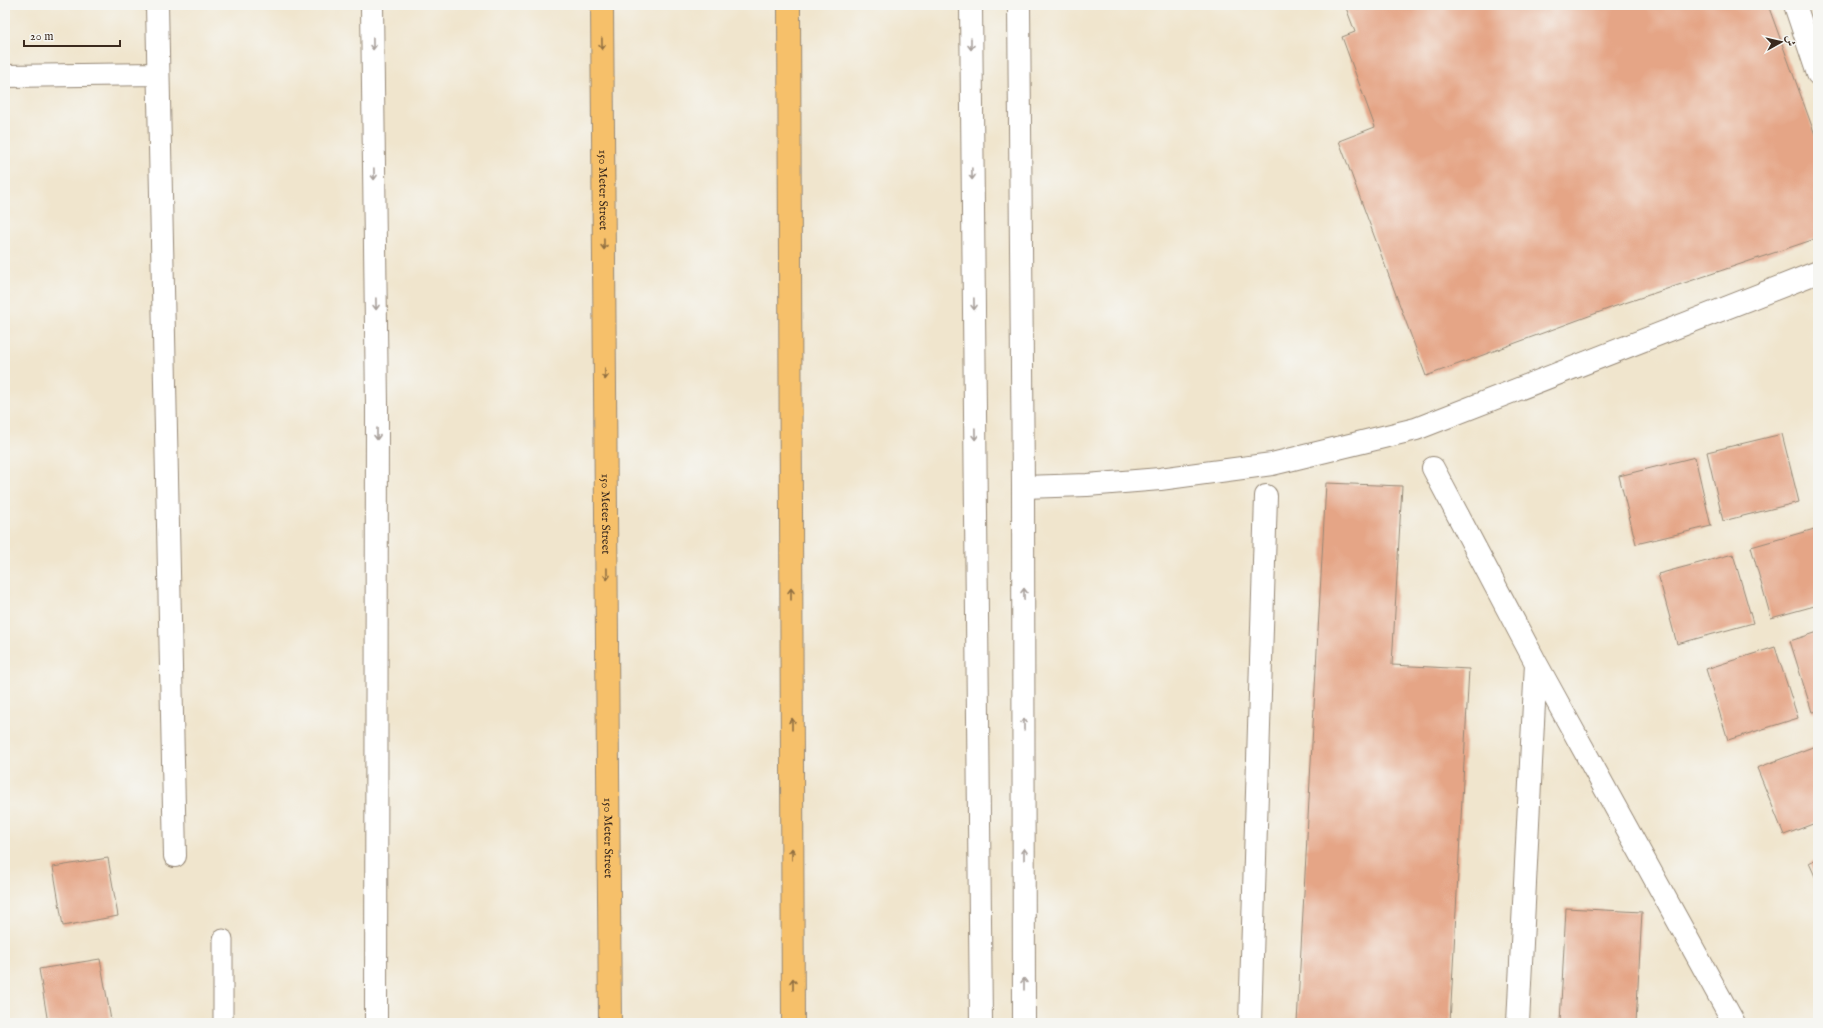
<svg xmlns="http://www.w3.org/2000/svg" width="1823" height="1028" font-family="'IM FELL English',Amiri,serif">
	<style>
		.building { fill: #e5a586 }
		.lines { fill: none; stroke-linecap: round; stroke-linejoin: round }
		.service-casing { stroke: #968876; stroke-width: 21 }
		.minor-casing { stroke: #968876; stroke-width: 24 }
		.tertiary-casing { stroke: #968876; stroke-width: 24 }
		.motorway-casing { stroke: #968876; stroke-width: 24 }
		.service { stroke: #fff; stroke-width: 19 }
		.minor { stroke: #fff; stroke-width: 22 }
		.tertiary { stroke: #fff; stroke-width: 22 }
		.motorway { stroke: #f6c06b; stroke-width: 22 }
		.oneway { stroke: #a79f9a }
		.oneway2 { stroke: #8f6e41 }
		.labels { text-anchor: middle; dominant-baseline: central; stroke-width: 3; stroke-linejoin: round; paint-order: stroke }
		.street-label { font-size: 12px; fill: #3b2a1e; stroke: #f6f6f2 }
	</style>
	<rect width="100%" height="100%" fill="#f6f6f2"/>
	<filter id="ink" filterUnits="userSpaceOnUse"><feTurbulence type="fractalNoise" baseFrequency=".025" numOctaves="2"/><feDisplacementMap in="SourceGraphic" scale="8" xChannelSelector="R" yChannelSelector="G"/><feConvolveMatrix kernelMatrix="1 2 1 2 8 2 1 2 1" color-interpolation-filters="sRGB"/></filter>
	<filter id="wash" filterUnits="userSpaceOnUse"><feTurbulence type="fractalNoise" baseFrequency=".012" numOctaves="4" result="noise"/><feDisplacementMap in="SourceGraphic" scale="16" xChannelSelector="R" yChannelSelector="G"/><feGaussianBlur stdDeviation="0.9" result="paint"/><feColorMatrix in="noise" values="0 0 0 0 0 0 0 0 0 0 0 0 0 0 0 0 0 1.4 0 .05"/><feComposite in="paint" operator="in"/></filter>
	<g filter="url(#wash)">
		<rect width="100%" height="100%" fill="#f0e5cd"/>
		<g id="blocks">
			<path class="building" d="M1345,5H1768L1818,143V238L1616,306L1426,376L1339,141L1375,127L1342,37L1355,32Z
				M1782,434L1799,502L1723,521L1707,452Z
				M1695,457L1711,526L1636,544L1619,476Z
				M1326,483L1402,486L1392,665L1469,669L1450,1023H1297Z
				M1818,528V605L1771,618L1751,547Z
				M1733,554L1753,623L1677,644L1658,574Z
				M1818,632V711L1812,712L1790,641Z
				M1775,647L1798,718L1728,740L1706,669Z
				M1818,745V822L1784,835L1757,768Z
				M108,858L118,916L63,926L53,867Z
				M1818,858V883L1809,863Z
				M1566,908L1642,912L1636,1023H1560Z
				M100,959L111,1020L92,1023H48L39,969Z"/>
		</g>
	</g>
	<g filter="url(#ink)">
		<use href="#blocks" fill-opacity="0" stroke="#968876" stroke-width="1"/>
		<g class="lines">
			<defs>
				<path id="service" d="M223,939V1023"/>
				<path id="minor" d="M157,5L175,856
					M5,76L158,74
					M1433,468L1536,663L1734,1023
					M1023,487L1087,485L1160,479L1272,464L1416,429L1818,272
					M1250,1023L1266,496
					M1518,1023L1536,663"/>
				<path id="tertiary" d="M372,5L377,406L376,1023
					M971,5L981,1023
					M1019,5L1023,487L1024,1023
					M1795,5L1818,74"/>
				<g id="motorway">
					<path id="s1" d="M602,5L610,1023"/>
					<path d="M789,5L793,1023"/>
				</g>
			</defs>
			<use href="#service" class="service-casing"/>
			<use href="#minor" class="minor-casing"/>
			<use href="#tertiary" class="tertiary-casing"/>
			<use href="#motorway" class="motorway-casing"/>
			<use href="#service" class="service"/>
			<use href="#minor" class="minor"/>
			<use href="#tertiary" class="tertiary"/>
			<use href="#motorway" class="motorway"/>
		</g>
		<defs><path id="oneway-shaft" d="M-6 0H5M1.5-3L5.5 0L1.5 3" fill="none" stroke-width="1.6" stroke-linecap="round" stroke-linejoin="round"/></defs>
		<g class="oneway">
			<use href="#oneway-shaft" transform="translate(373 44) rotate(89)"/>
			<use href="#oneway-shaft" transform="translate(971 44) rotate(90)"/>
			<use href="#oneway-shaft" transform="translate(374 174) rotate(89)"/>
			<use href="#oneway-shaft" transform="translate(972 174) rotate(89)"/>
			<use href="#oneway-shaft" transform="translate(376 304) rotate(89)"/>
			<use href="#oneway-shaft" transform="translate(974 304) rotate(89)"/>
			<use href="#oneway-shaft" transform="translate(377 434) rotate(90)"/>
			<use href="#oneway-shaft" transform="translate(975 434) rotate(89)"/>
			<use href="#oneway-shaft" transform="translate(1024 594) rotate(-90)"/>
			<use href="#oneway-shaft" transform="translate(1024 724) rotate(-90)"/>
			<use href="#oneway-shaft" transform="translate(1024 854) rotate(-90)"/>
			<use href="#oneway-shaft" transform="translate(1024 984) rotate(-90)"/>
		</g>
		<g class="oneway2">
			<use href="#oneway-shaft" transform="translate(602 44) rotate(89)"/>
			<use href="#oneway-shaft" transform="translate(604 244) rotate(89)"/>
			<use href="#oneway-shaft" transform="translate(605 374) rotate(89)"/>
			<use href="#oneway-shaft" transform="translate(607 574) rotate(89)"/>
			<use href="#oneway-shaft" transform="translate(791 594) rotate(-90)"/>
			<use href="#oneway-shaft" transform="translate(792 724) rotate(-90)"/>
			<use href="#oneway-shaft" transform="translate(792 854) rotate(-90)"/>
			<use href="#oneway-shaft" transform="translate(793 984) rotate(-90)"/>
		</g>
	</g>
	<g class="labels">
		<g class="street-label">
			<text stroke="none"><textPath href="#s1" startOffset="185">150 Meter Street</textPath></text>
			<text stroke="none"><textPath href="#s1" startOffset="509">150 Meter Street</textPath></text>
			<text stroke="none"><textPath href="#s1" startOffset="833">150 Meter Street</textPath></text>
		</g>
	</g>
	<rect width="1823" height="1028" fill="none" stroke="#f6f6f2" stroke-width="20"/>
	<g transform="translate(1781 42) rotate(82)" stroke="#f6f6f2" stroke-width="3" paint-order="stroke">
	<path d="M0-3L7 15L0 10L-7 15Z" fill="#3b2a1e"/>
	<text y="-6" font-size="11" font-weight="bold" text-anchor="middle" fill="#3b2a1e">ش</text>
	</g>
	<path d="M24 40v6h96v-6" fill="none" stroke="#3b2a1e" stroke-width="2"/>
	<text x="30" y="40" font-size="12" fill="#3b2a1e" stroke="#f6f6f2" stroke-width="3" paint-order="stroke">20 m</text>
</svg>
